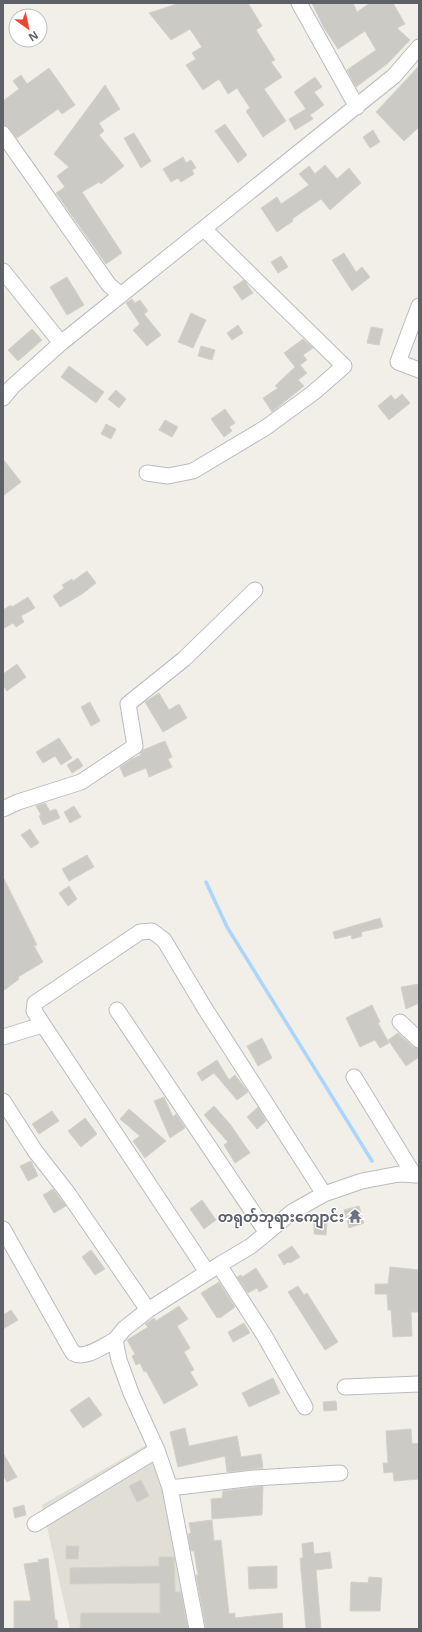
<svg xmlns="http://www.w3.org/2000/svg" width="422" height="1632" font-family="'Noto Sans','Noto Sans Myanmar',sans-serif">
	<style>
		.education { fill: #e1ded5 }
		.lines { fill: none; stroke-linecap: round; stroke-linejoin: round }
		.stream { stroke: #a9d6ff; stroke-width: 3.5 }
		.building { fill: #cccac4; stroke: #d6d1c5 }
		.minor-casing { stroke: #b9bcc1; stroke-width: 17 }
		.minor { stroke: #fff; stroke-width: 15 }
		.labels { text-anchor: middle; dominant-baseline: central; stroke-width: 3; stroke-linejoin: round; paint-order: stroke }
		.worship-label { font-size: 14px; font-weight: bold; fill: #5b616d; stroke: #fff; text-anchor: end }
	</style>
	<rect width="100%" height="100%" fill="#f1efe7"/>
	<path class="education" d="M146,1445L163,1492L182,1566L183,1629H70L42,1505Z"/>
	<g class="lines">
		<path class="stream" d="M206,882L227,927L372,1161"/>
	</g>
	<path class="building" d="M180,3H248L262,26L256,30L275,60L271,62L282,77L264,89L286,121L263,137L246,111L250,108L237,88L228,94L219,79L203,90L186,65L196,59L192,53L202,47L190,29L171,40L149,13Z
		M312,3H353L357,12L370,3H393L405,24L397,28L410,40L387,64L356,87L347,70L376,50L365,31L338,49L324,28Z
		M419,66V127L404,141L376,112Z
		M49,68L75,105L62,114L58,109L17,138L10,129L3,125V101L19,89L13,81L21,75L27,84Z
		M315,77L322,87L314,92L324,105L310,115L313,119L295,130L289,119L306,109L294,92Z
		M105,85L120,109L99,123L104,131L99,135L124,166L101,184L99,182L82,192L122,253L106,264L56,193L65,187L57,176L69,167L54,154Z
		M225,124L247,155L238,163L215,131Z
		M373,130L380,142L370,148L363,137Z
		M134,133L151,161L141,168L124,138Z
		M183,157L186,163L191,160L196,168L192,170L194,174L181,182L178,178L171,182L163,169Z
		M325,165L337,179L349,168L361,183L330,210L321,199L292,219L293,221L277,232L261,208L277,197L281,204L309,185L299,174L309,166L315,174Z
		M344,253L356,272L362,267L370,277L352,291L332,260Z
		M281,256L288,267L278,273L271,262Z
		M67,277L84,305L67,315L50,287Z
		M244,280L253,293L242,300L233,287Z
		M132,299L135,303L140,300L148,311L144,314L161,335L147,346L133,330L140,324L126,303Z
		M191,313L206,320L193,348L178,342Z
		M238,325L243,333L232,340L227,333Z
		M371,327L383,329L379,345L367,343Z
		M32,329L42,340L18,361L8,350Z
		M303,339L313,348L303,355L307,360L300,365L307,373L298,380L304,386L272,412L263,398L278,388L275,386L295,367L284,353Z
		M201,346L215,350L212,360L198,356Z
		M69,366L104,392L96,403L61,377Z
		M116,390L126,399L119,408L108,399Z
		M402,394L410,403L389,420L378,406L391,395L395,400Z
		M225,409L235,423L229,427L232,431L224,437L211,419Z
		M165,420L178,427L172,437L159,430Z
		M106,424L116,429L111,439L101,434Z
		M3,459L21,482L3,496Z
		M87,571L96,583L82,594L60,607L53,596L64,588L62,585L72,579L73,581Z
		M28,597L35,608L21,616L24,622L16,627L13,623L3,629V610L11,605L12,607Z
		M17,664L26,677L7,691L3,685V674Z
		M159,693L169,710L179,704L187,718L163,732L145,702Z
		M90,702L100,721L91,726L81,707Z
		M59,738L72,758L61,765L55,756L43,763L36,752Z
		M165,741L172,757L168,759L172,767L149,777L146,768L124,777L120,767L132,759L141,755L140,753L143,750Z
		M78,758L83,766L72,773L67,765Z
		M45,803L50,811L56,809L60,818L43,825L39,816L41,815L36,806Z
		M74,806L81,817L70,823L64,812Z
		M30,829L39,843L31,848L21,835Z
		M87,855L94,867L69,881L62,869Z
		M3,877L37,945L34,946L43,962L18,977L19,979L3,991Z
		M69,886L77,899L68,906L59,893Z
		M380,918L383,927L361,932L362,936L352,939L351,935L335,939L333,932Z
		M419,984V1003L406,1009L401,987Z
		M372,1005L380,1022L378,1023L389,1043L380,1048L375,1040L360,1047L346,1018Z
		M398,1033L413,1047L419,1049V1057L406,1066L388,1040Z
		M262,1038L272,1058L258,1066L247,1046Z
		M217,1060L229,1080L235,1075L248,1092L237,1100L214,1073L202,1081L197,1073Z
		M164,1097L173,1117L176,1114L185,1128L170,1138L154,1101Z
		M214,1106L230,1124L250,1153L235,1163L224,1145L228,1142L204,1115Z
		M258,1107L266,1121L257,1129L247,1117Z
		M129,1109L166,1141L145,1158L133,1141L140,1136L120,1119Z
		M52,1111L59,1121L39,1134L32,1124Z
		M85,1118L97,1134L81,1147L68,1131Z
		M31,1161L38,1176L28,1181L20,1166Z
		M53,1189L66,1206L54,1213L43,1195Z
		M202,1200L216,1220L204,1229L190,1209Z
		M359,1206L364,1223L349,1228L344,1210Z
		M314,1222H327L326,1235L314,1234Z
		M292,1246L300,1257L290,1263L288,1262L284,1265L278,1255Z
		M91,1250L105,1269L95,1275L82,1257Z
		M390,1267L419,1270V1312H411L412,1336L393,1337L391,1310H388L387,1294H375V1284H388Z
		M256,1268L268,1287L259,1292L257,1288L248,1293L237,1277L241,1275L242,1277Z
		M219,1282L235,1307L220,1318L219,1317L217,1318L201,1293Z
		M298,1286L304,1295L307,1293L338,1342L325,1350L288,1292Z
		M179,1306L188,1319L177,1326L190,1348L184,1352L194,1370L190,1372L198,1385L164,1404L146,1371L144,1372L140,1363L136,1365L132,1356L135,1354L127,1340L148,1327L145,1324L154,1318L156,1321Z
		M11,1310L18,1320L3,1329V1315Z
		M244,1323L250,1333L233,1342L228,1332Z
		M273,1378L280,1393L249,1407L242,1393Z
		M89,1397L102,1415L83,1428L70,1410Z
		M336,1401L337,1410L324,1411L323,1402Z
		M185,1428L189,1446L237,1436L241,1457L261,1454L263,1468L227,1472L225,1456L178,1467L170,1432Z
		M411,1429L412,1444L419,1443V1479L394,1481L393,1472L384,1473L383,1463H388L386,1431Z
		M3,1453L17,1477L7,1482L3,1475Z
		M141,1480L149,1496L137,1502L129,1486Z
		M263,1486L262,1515L212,1519L211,1499L222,1498L223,1491Z
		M24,1505L26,1515L15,1518L13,1508Z
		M212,1520L214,1541L221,1540L229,1614L235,1613V1618L282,1613L283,1629H206L196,1575H198L194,1551H191L188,1534L191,1533L189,1523Z
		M313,1542L314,1554L330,1552L332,1568L316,1570L321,1629H306L300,1558H303L302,1544Z
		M66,1546H79L78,1559H66Z
		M159,1557H174L175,1592H181L188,1629H80L81,1613H160V1583L70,1584V1568L159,1566Z
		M48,1558L55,1620H57L58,1629H14V1601H31L24,1564L39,1562L38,1560Z
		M277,1566V1588L249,1589L248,1567Z
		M369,1577L382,1578L380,1611H350L351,1582L368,1583Z"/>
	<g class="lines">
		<defs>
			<path id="minor" d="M299,3L357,107
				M3,134L109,285L121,295
				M3,271L61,343
				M419,306L398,362L419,370
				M3,398L12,387L61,343L394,76L419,47
				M147,473L168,476L193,471L265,428L313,393L344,366L204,229
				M3,809L18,802L81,782L135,746L128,704L184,659L255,590
				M117,1010L267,1233
				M400,1022L419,1040
				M3,1037L42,1025
				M354,1077L414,1175
				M3,1101L35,1151L67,1192L148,1310
				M3,1229L73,1353C85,1360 103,1346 115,1340
				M219,1265L264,1335L305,1407
				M207,1272L34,1011L35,1003L140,932L152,931L164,940L204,1007L324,1194
				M345,1387L419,1384
				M170,1488L254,1478L340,1473
				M35,1524L157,1450
				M197,1629L170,1488L157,1450L131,1393L119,1360L115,1340L124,1329L148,1310L219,1265L251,1246L292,1212L324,1194L362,1181L399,1174L419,1175"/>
		</defs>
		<use href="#minor" class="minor-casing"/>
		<use href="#minor" class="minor"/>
	</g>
	<defs>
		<symbol id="temple-bare" viewBox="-9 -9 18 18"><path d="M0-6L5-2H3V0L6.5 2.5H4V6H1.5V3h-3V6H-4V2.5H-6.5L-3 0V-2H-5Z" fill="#6b7280" stroke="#fff" stroke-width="2.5" paint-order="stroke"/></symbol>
	</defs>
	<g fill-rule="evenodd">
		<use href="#temple-bare" x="345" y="1206" width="20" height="20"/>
	</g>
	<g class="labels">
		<g class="worship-label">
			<text x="344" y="1216">တရုတ်ဘုရားကျောင်း</text>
		</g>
	</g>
	<rect width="422" height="1632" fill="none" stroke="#5e6268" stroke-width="8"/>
	<g transform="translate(28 28) rotate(147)"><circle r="19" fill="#ffffff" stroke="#bfc0c3"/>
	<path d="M0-3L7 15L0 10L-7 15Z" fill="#ef452f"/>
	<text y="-6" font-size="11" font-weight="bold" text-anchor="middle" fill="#5e6268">N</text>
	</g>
</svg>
